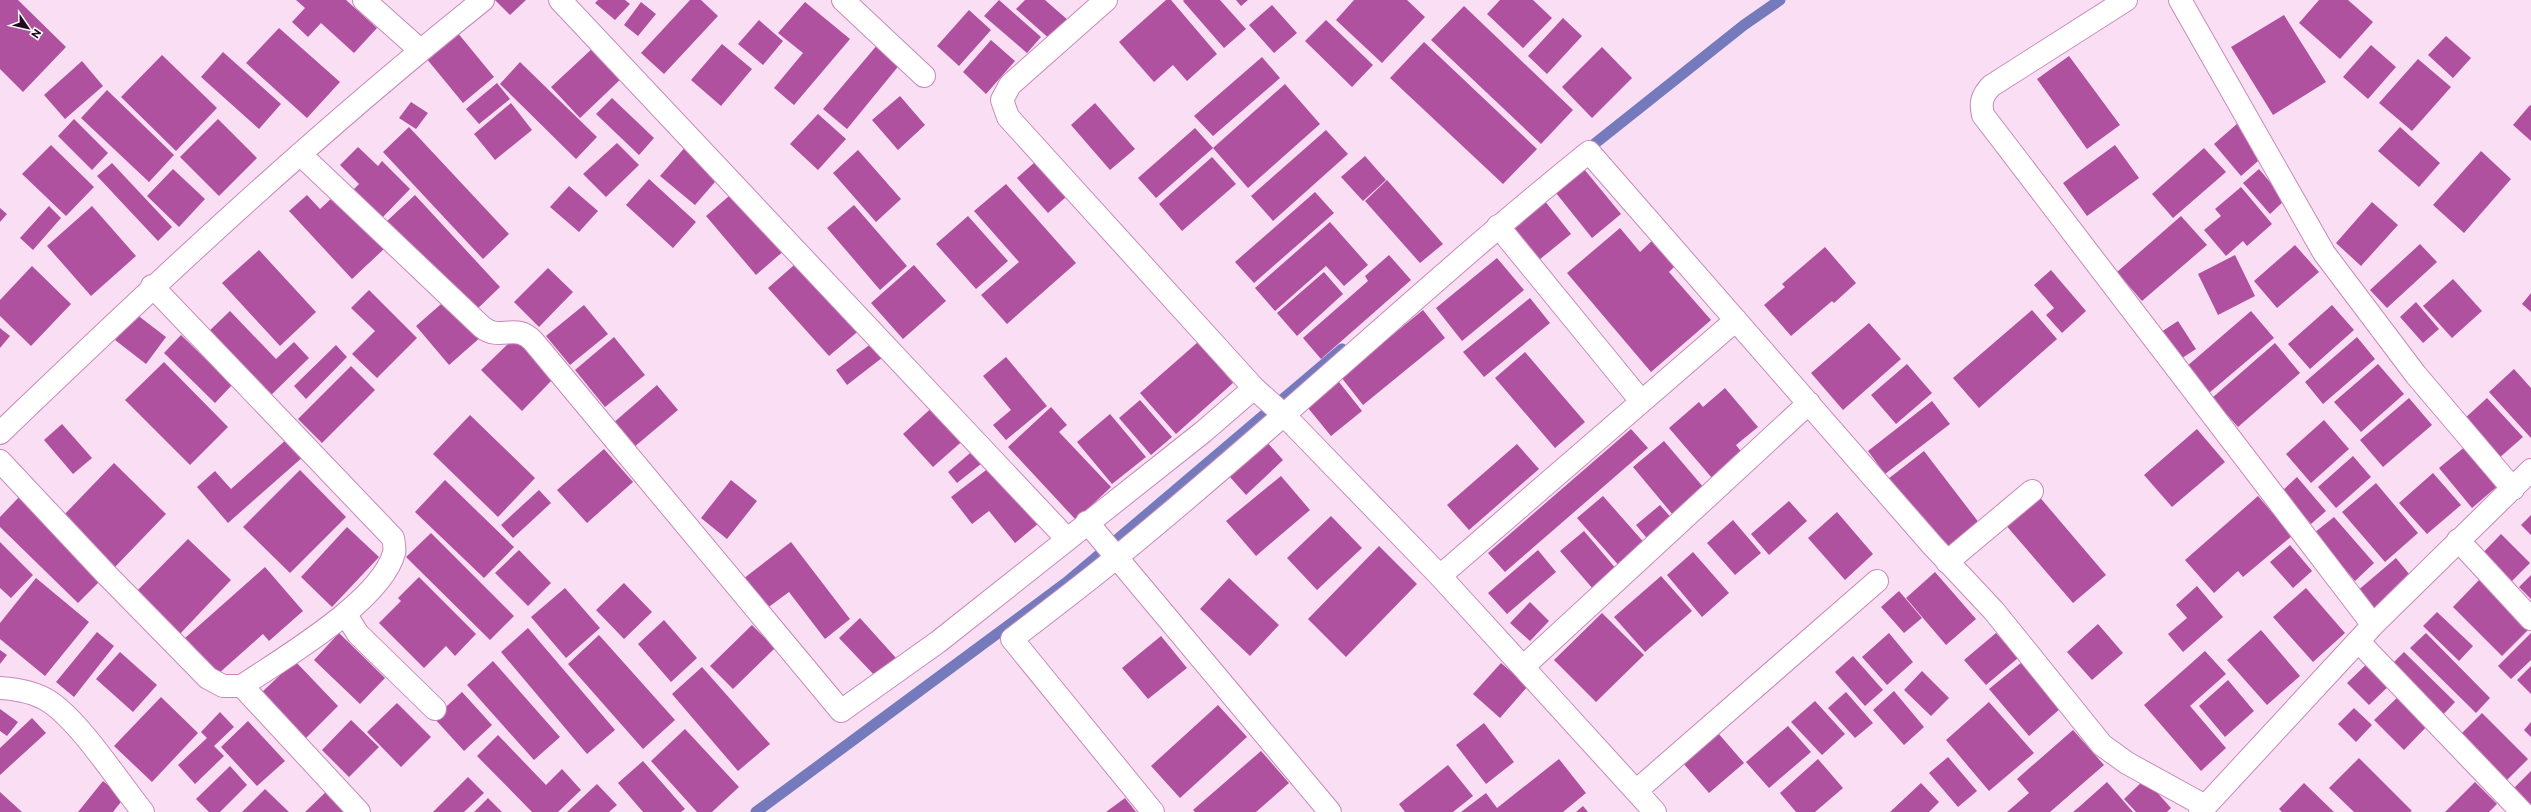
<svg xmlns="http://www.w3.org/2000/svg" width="2531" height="812" font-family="Commissioner,sans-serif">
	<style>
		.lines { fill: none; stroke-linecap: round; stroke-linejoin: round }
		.stream { stroke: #747abc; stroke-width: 11 }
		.building { fill: #af519f }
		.minor-casing { stroke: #c789bb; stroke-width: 24 }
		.minor { stroke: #fff; stroke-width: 22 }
	</style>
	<rect width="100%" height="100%" fill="#fadff4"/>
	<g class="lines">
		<path class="stream" d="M1583,153L1744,25L1780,0
			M756,812L1067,582L1342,349"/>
	</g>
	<path class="building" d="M0,0H18L66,47L23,92L0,69Z
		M296,0H346L377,28L354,53L321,23L308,37L292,22L305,8Z
		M495,0H526L510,15Z
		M598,0H625L630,4L615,20L595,3Z
		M690,0H701L718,16L664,74L641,53Z
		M999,0L1041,37L1027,53L984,16Z
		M1025,0H1045L1069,21L1052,41L1016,9Z
		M1166,0H1171L1217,54L1187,81L1173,65L1154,82L1119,42Z
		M1184,0H1220L1246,29L1224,48L1183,1Z
		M1236,0H1248L1241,6Z
		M1354,0H1407L1425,17L1382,63L1336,20Z
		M1500,0H1533L1552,18L1523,48L1487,14Z
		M2319,0H2348L2373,22L2340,59L2299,23Z
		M641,2L656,14L638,36L624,25Z
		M805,2L850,39L794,105L774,88L803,53L778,33Z
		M1272,5L1297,33L1274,53L1249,25Z
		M1464,6L1573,110L1541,144L1431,40Z
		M969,10L991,30L959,66L937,46Z
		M2284,15L2326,82L2273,115L2231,47Z
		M1563,18L1582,36L1547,74L1528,56Z
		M759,20L783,41L763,65L738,44Z
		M1326,20L1373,65L1352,87L1305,41Z
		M279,28L340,82L307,118L246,63Z
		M457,32L494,77L463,103L426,58Z
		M2446,36L2471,58L2453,78L2428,55Z
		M991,40L1015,61L986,94L963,72Z
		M1424,42L1537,149L1503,184L1390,78Z
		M722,44L752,69L721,106L691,80Z
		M878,44L901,63L847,129L823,109Z
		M2371,45L2396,67L2368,99L2343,77Z
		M595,46L624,76L580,118L551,87Z
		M1602,47L1632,78L1592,118L1562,87Z
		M223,52L281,104L259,129L201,77Z
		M162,55L217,108L176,151L121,97Z
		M2069,56L2120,125L2087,149L2037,79Z
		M1262,57L1280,78L1213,136L1194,116Z
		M2418,59L2451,87L2412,131L2379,103Z
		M82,61L103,86L65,119L44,95Z
		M520,62L597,137L576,159L500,84Z
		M497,83L510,99L479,124L466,109Z
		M1285,84L1320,124L1248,188L1213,148L1156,198L1138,178L1195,128L1213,148Z
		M107,90L174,155L149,182L81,118Z
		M900,96L925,125L898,150L872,120Z
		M612,98L654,138L639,155L596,114Z
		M411,102L428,113L416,129L399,118Z
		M511,103L532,130L495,160L474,134Z
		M1095,103L1135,149L1110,170L1071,125Z
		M2530,105L2531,106V141L2513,125Z
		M818,114L846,139L818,170L790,144Z
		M74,119L108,153L92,170L58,136Z
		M218,119L257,158L219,196L180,157Z
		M2238,123L2266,154L2241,176L2214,144Z
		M409,127L509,234L483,259L383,152Z
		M2400,127L2440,163L2419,187L2378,151Z
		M1326,130L1348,154L1273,221L1251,196Z
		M617,143L639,165L606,197L583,174Z
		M51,145L94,187L66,216L22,174Z
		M687,145L721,175L695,205L660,176Z
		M2115,145L2139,178L2087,216L2063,183Z
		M358,147L378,166L382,161L410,189L381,219L352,191L359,184L340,165Z
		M2204,148L2226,172L2173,218L2152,194Z
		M858,150L901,199L876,222L833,173Z
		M2481,151L2511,179L2464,233L2433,205Z
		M1365,156L1386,180L1363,201L1341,177Z
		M1212,157L1236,184L1182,231L1159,204Z
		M1035,162L1066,197L1048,213L1017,178Z
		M112,163L172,227L158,241L97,176Z
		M173,169L205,199L179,227L147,196Z
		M1584,169L1621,214L1592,238L1556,193Z
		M2259,169L2285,200L2270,214L2243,183Z
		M649,179L696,222L673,248L626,205Z
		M1387,180L1443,244L1420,263L1365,201Z
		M1006,184L1076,263L1007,324L981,295L1019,262L974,211Z
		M569,186L598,211L579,232L550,207Z
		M2241,187L2272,224L2247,246L2243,241L2226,256L2204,230L2221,216L2215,209Z
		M736,190L786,249L756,275L706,216Z
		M1315,192L1334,213L1254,283L1235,262Z
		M307,195L320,209L334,196L384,249L352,279L289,211Z
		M415,195L500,287L473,313L387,221Z
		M1544,200L1571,234L1539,260L1511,226Z
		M2372,202L2398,225L2361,266L2336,243Z
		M854,205L907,266L880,290L827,228Z
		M49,206L61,218L33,250L20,238Z
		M92,206L136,256L91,296L47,246Z
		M0,208L7,214L0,222Z
		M968,216L1008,261L976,289L936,244Z
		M2181,216L2207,245L2142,301L2117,272Z
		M1330,222L1368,265L1344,286L1326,266L1275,311L1255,288Z
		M1620,228L1640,252L1655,238L1677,264L1669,272L1711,320L1651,372L1567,273Z
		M2420,244L2437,262L2387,308L2370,290Z
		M2295,245L2319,272L2277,308L2254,281Z
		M1825,247L1856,283L1834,303L1832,301L1791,336L1764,305L1785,287L1782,284Z
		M259,250L316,312L280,346L222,283Z
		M1389,255L1411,280L1321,359L1303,338L1368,281L1365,276Z
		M2235,255L2255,296L2218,315L2198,274Z
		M1497,258L1524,290L1462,341L1436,308Z
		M801,259L862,328L829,356L768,288Z
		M914,265L946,301L903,339L871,303Z
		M32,266L71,304L31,346L0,316V300Z
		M548,268L573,292L539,327L514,302Z
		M2051,270L2086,311L2062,333L2046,315L2054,308L2034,285Z
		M1324,272L1343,294L1297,336L1277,313Z
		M2453,279L2482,311L2452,338L2423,306Z
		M369,290L417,338L377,378L352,354L375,331L351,308Z
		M2531,293V312L2522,304Z
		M448,298L482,336L449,365L416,326Z
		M1530,298L1550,323L1484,377L1463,352Z
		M2416,302L2439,329L2423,343L2400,317Z
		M584,305L608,334L570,365L546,336Z
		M2332,305L2354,330L2310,369L2288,344Z
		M1423,310L1445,338L1363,405L1341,377Z
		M2032,310L2057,339L1979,408L1953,378Z
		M230,311L276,359L294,342L309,358L266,400L204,336Z
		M2251,311L2274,338L2209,393L2186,367Z
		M136,314L166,337L146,364L115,340Z
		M2178,321L2196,349L2176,362L2158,334Z
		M1869,323L1901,359L1843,410L1811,373Z
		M0,328L10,336L0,348Z
		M181,335L232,385L215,403L164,353Z
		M614,337L645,375L605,407L575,370Z
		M2357,337L2375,359L2323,404L2305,382Z
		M514,338L554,378L522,411L481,370Z
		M876,340L887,354L847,385L836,370Z
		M1198,342L1233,383L1176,434L1140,393Z
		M2275,343L2300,373L2238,427L2212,398Z
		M336,345L347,357L306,399L294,386Z
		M1525,352L1585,422L1555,448L1495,378Z
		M1006,357L1047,406L1006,440L993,425L1011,410L983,376Z
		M164,362L228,427L190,465L125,400Z
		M1907,364L1932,393L1896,424L1871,395Z
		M2378,364L2404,394L2361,432L2334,402Z
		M351,366L375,390L322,443L298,419Z
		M2514,369L2531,388V438L2489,392Z
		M1339,382L1362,411L1331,436L1308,408Z
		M657,385L678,410L633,448L612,424Z
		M1725,388L1758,427L1736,445L1747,459L1718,485L1669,428L1699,402L1703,407Z
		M2409,398L2432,425L2383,467L2360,440Z
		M2487,398L2523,437L2498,459L2463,420Z
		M1140,400L1172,437L1151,455L1119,418Z
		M1932,401L1950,424L1885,474L1868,451Z
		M937,403L967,437L933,467L903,434Z
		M1051,407L1067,425L1059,432L1111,487L1076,520L1008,447Z
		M1110,414L1146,457L1112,484L1077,442Z
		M470,415L535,478L498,517L433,454Z
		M2324,420L2349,449L2311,483L2286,454Z
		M62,424L92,458L73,474L44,440Z
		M1631,429L1648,448L1505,572L1488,553Z
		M2197,429L2225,462L2172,507L2144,475Z
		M288,438L304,456L228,523L197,487L215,471L231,489Z
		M1266,441L1283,460L1246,495L1229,476Z
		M1664,441L1704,488L1673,515L1633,467Z
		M1517,444L1539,469L1469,530L1447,505Z
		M2467,445L2500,484L2472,508L2439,468Z
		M976,448L986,460L957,483L948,472Z
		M604,449L633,482L587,523L557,490Z
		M1924,451L1983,528L1947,556L1888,479Z
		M2353,456L2371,477L2336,508L2318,487Z
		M114,463L166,514L115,567L62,517Z
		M994,464L1039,523L1015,543L989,511L972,524L951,497Z
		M300,470L346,517L290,573L243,527Z
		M2433,473L2461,505L2427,534L2399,503Z
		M1281,476L1310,510L1256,556L1226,521Z
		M2297,477L2326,511L2311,524L2282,491Z
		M445,480L514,547L484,578L415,512Z
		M731,480L757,501L727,539L701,518Z
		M2376,483L2418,533L2385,562L2342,512Z
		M539,490L551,503L513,538L501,525Z
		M2037,494L2106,575L2073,603L2004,523Z
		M20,496L104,577L78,603L0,527V517Z
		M1603,496L1647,546L1622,569L1577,518Z
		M2258,496L2292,536L2243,577L2238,571L2214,593L2185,560Z
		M1789,501L1807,521L1769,555L1751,534Z
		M1660,505L1674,521L1650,542L1636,525Z
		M1837,512L1873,554L1845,580L1808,538Z
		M2531,515V535L2521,525Z
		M1331,516L1362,548L1317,590L1287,558Z
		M2334,517L2374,563L2355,581L2314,533Z
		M1733,520L1761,553L1735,575L1707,543Z
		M347,527L379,557L332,607L301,577Z
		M1584,531L1617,570L1594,590L1560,551Z
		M431,533L514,616L490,640L406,557Z
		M2501,534L2530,563L2508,585L2479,557Z
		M188,539L231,580L178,636L134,594Z
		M0,542L33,575L11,598L0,588Z
		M791,542L850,619L825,639L789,592L766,609L743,579Z
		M2290,545L2312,571L2293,588L2270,562Z
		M1379,546L1417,584L1346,657L1308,619Z
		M519,550L551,583L528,606L495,573Z
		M1538,550L1556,572L1507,614L1488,593Z
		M1693,552L1729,593L1702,617L1667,575Z
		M2396,558L2414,580L2374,614L2356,592Z
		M265,567L303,611L269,641L263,634L218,674L185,638Z
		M1935,572L1976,619L1946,645L1906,598Z
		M2531,575V599L2519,587Z
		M1661,576L1692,611L1645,652L1614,617Z
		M419,577L476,634L455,656L446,646L424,668L379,623L401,601L398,598Z
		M36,578L89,622L45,676L0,639V623Z
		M1229,578L1279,625L1250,656L1200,609Z
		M2480,579L2530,628L2502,656L2453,607Z
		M624,583L652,612L624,639L596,610Z
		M2197,586L2223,617L2183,652L2168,634L2187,618L2176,605Z
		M565,588L600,628L566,658L531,617Z
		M2306,588L2345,633L2313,662L2273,617Z
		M1899,591L1922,618L1904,633L1881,607Z
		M1530,602L1549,621L1530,641L1510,623Z
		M2437,612L2473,646L2459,661L2423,626Z
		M1602,613L1644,655L1596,702L1554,660Z
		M860,618L896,658L876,677L839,638Z
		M664,620L697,658L671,682L638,644Z
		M2098,624L2123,653L2092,680L2067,652Z
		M752,625L775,648L733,689L710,666Z
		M528,628L615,730L587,754L501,652Z
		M2261,630L2300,676L2267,705L2227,660Z
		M97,632L114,646L74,697L56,682Z
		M339,633L385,678L360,704L314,660Z
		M1889,633L1913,662L1887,685L1862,657Z
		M1996,633L2018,658L1986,685L1964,660Z
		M2426,633L2490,698L2476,713L2410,648Z
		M2531,633V660L2511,679L2498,666Z
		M599,635L675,720L643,749L568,664Z
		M1161,636L1187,668L1148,699L1122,668Z
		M0,650L7,655L0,664Z
		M2205,651L2226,674L2190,706L2226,748L2201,771L2144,705Z
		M120,652L157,685L133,712L96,679Z
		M2404,652L2455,702L2439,719L2388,668Z
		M1853,656L1883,690L1865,706L1835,672Z
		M2372,659L2394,681L2369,705L2347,683Z
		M295,661L338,706L305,739L261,693Z
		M493,661L560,737L534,760L467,685Z
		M2022,662L2061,708L2029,736L1989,689Z
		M1501,663L1528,686L1500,718L1473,694Z
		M2531,666V694L2517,680Z
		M702,667L770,744L738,771L672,694Z
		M1922,671L1949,698L1931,716L1904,690Z
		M2228,680L2254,711L2225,737L2199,706Z
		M1894,691L1924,727L1904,745L1873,710Z
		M462,692L492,725L464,751L434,718Z
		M1846,692L1873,723L1855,738L1828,708Z
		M2402,693L2431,722L2404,750L2374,720Z
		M161,697L198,733L152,782L114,746Z
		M1815,701L1845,734L1822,755L1791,722Z
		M1989,702L2034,753L1989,791L1946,740Z
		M397,703L431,737L401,767L367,732Z
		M1218,705L1247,737L1180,798L1151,766Z
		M2354,708L2372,725L2356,742L2338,724Z
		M0,709L18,722L7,736L0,731Z
		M220,712L234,727L214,746L224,756L195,784L178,765L207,738L201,732Z
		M2482,713L2528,759L2503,784L2457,738Z
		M32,718L46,733L0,775V748Z
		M351,720L379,747L349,777L322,750Z
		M248,721L285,761L257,786L221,747Z
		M2531,722V737L2524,730Z
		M1484,723L1514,762L1486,784L1456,745Z
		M1788,726L1811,752L1769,788L1746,762Z
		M685,729L739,787L712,812H697L651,761Z
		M2073,730L2104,765L2050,812H2007L2029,793L2017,779Z
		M1718,733L1744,763L1709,793L1683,763Z
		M498,735L546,785L562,769L581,790L558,812H532L477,756Z
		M1261,751L1289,783L1256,812H1195L1193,810Z
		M1948,757L1977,791L1958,807L1929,773Z
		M2359,758L2412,811L2410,812H2354L2329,788Z
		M1559,759L1586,793L1563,812H1461L1486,793L1497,808Z
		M1818,759L1843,788L1815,812H1796L1780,793Z
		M643,761L685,809L681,812H643L618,783Z
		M1448,765L1473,796L1453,812H1405L1399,804Z
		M230,766L247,785L220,812H209L196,799Z
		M2531,771V810L2510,792Z
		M468,777L484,793L464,812H433Z
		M2145,779L2171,808L2167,812H2136L2124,799Z
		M103,781L124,798L113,812H78Z
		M2107,782L2133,812H2073L2079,807Z
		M2475,782L2497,804L2489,812H2445Z
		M1921,783L1939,802L1929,812H1890Z
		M2304,783L2334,812H2282L2279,809Z
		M597,784L617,805L609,812H567Z
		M330,788L352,812H305Z
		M265,789L289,812H242Z
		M0,792L22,812H0Z
		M488,798L502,812H474Z
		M1125,798L1136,812H1106Z
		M1583,806L1588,812H1576Z"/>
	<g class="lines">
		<defs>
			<path id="minor" d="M364,0L420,50
				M560,0L1067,539
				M843,0L924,76
				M1106,0L1010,85L1002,100L1008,117L1254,388L1284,415L1440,576L1655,812
				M2126,0L1991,86C1982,96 1980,102 1983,115L2373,625
				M2180,0L2324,253L2416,375L2513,489
				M300,154L482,327C501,342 515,322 533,341L841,711L938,642L1203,432L1254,388
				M1498,226L1641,401
				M152,286L393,538C394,543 395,549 394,553C381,601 283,658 242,686
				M0,433C156,283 314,135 483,0
				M0,461L107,575L208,678L223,686H242L359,812
				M1087,522L1330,812
				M2458,540L2531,619
				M1947,562L2032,491
				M1440,576L1736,320
				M346,615L358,634L435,709
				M2358,641L2522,812
				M1523,667L1809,403
				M0,688C17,689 35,692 50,702C81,723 118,781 143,812
				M1636,791L1877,581
				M1153,812L1012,639C1047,612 1083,585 1117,557C1278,426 1428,282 1589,152L1933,546L1994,611L2102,745L2127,763L2205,806
				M2200,812L2373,625L2531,470"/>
		</defs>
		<use href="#minor" class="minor-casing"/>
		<use href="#minor" class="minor"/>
	</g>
	<g transform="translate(28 28) rotate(124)" stroke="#ffffff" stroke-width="3" paint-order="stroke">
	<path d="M0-3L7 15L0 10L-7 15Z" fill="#220c1f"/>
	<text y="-6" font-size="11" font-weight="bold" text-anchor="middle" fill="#220c1f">N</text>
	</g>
</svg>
